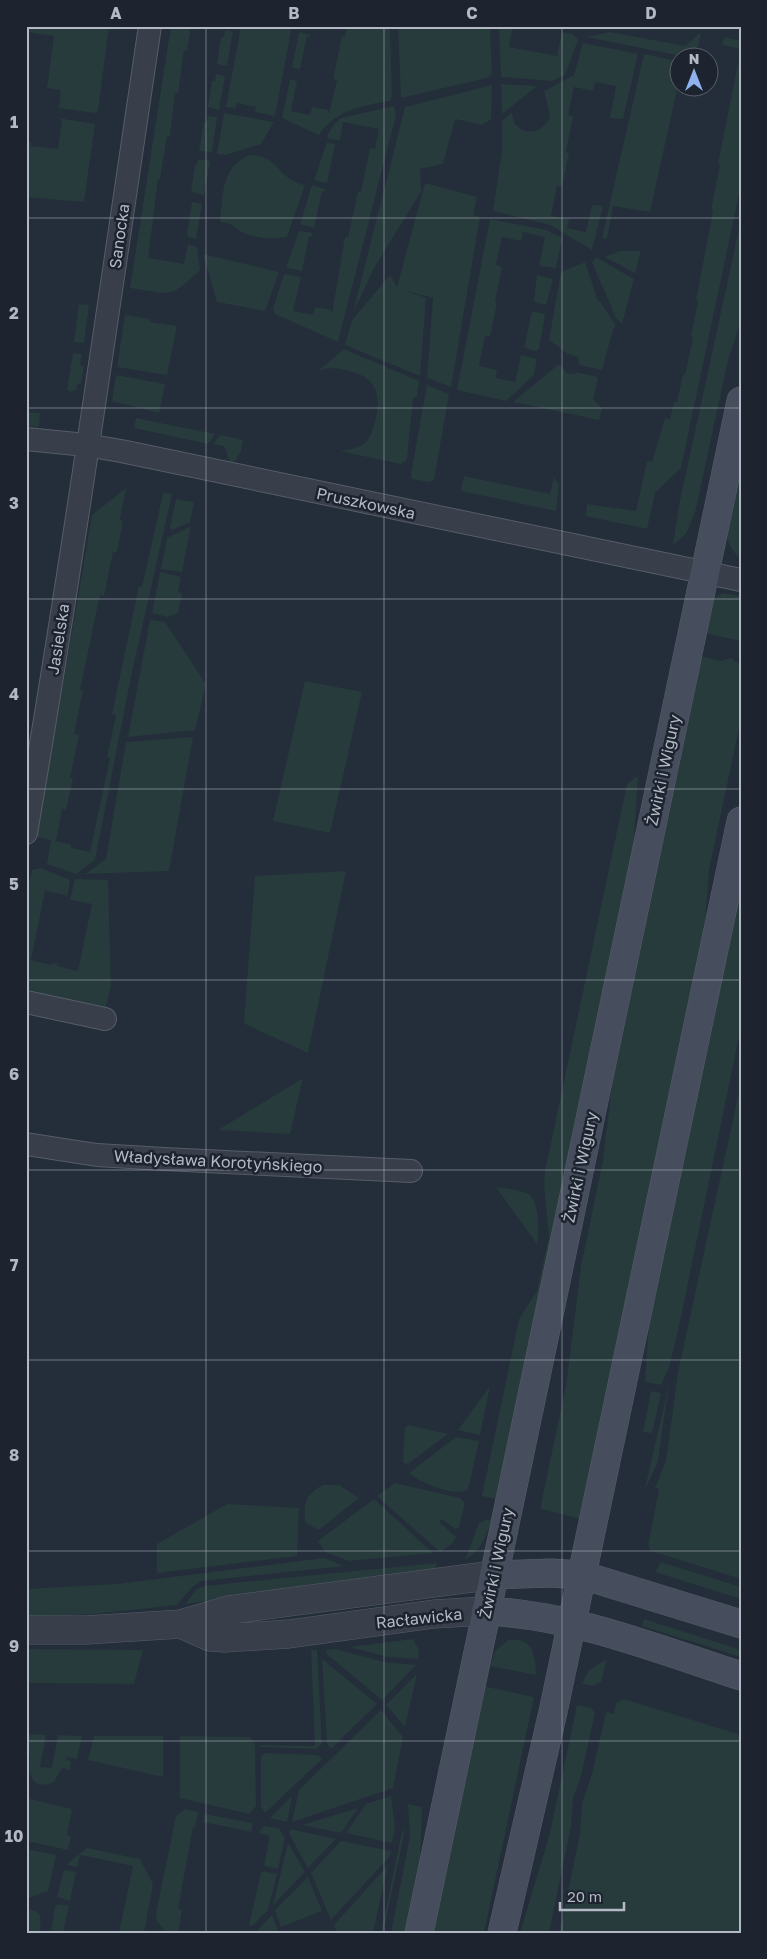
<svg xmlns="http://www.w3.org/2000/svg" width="767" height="1959" font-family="'Golos Text',sans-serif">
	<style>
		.green { fill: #273a3c }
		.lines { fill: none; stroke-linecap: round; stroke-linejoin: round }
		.minor-casing { stroke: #565d68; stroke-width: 24 }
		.tertiary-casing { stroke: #565d68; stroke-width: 29 }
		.secondary-casing { stroke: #565d68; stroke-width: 29 }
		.minor { stroke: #383f4a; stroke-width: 22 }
		.tertiary { stroke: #383f4a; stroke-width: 28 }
		.secondary { stroke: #464e5d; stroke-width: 28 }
		.grid { fill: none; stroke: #b3bac6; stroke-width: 1; stroke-opacity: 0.55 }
		.labels { text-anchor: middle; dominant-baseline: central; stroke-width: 5; stroke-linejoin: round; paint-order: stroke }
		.street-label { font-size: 16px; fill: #b3bac6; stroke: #1d242f }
		.neatline { fill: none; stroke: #b3bac6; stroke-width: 2 }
		.grid-label { font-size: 16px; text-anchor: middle; font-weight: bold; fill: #b3bac6 }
	</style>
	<rect width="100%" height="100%" fill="#242d3a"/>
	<path class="green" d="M26,26H109L98,111L95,113L59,108L61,90L47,88L54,36L26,32Z
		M171,26H191L187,51L184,50L178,93H175L170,136H167L160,179H158L148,258L184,264L188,244L197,247L200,270C169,300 171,294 130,288Z
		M241,26H292L275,116L255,112L256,107L237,103L235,108L226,107Z
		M347,26H390L392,96L390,101C363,105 334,111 319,135L282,118L290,79L297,81L291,111L310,115L312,107L328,110L329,113L337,80L333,79L342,36L345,37Z
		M398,26H490L492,74L487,78L401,98Z
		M499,26H513L509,47L557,56L562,32L574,35L578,40L565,75L552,81L501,77Z
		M225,30L233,31L227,66L217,64L221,37H224Z
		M299,32L310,35V37L307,36L300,69L292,68Z
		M610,32L685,46L701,32L698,46L686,57L587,37Z
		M724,37L741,41V185L681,468L655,493L647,529L586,516L587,504L636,511L647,461L652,462L665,418L670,419L674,402H677L683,375H685L693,337L691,336L698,301L696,300L713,211L711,210L720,165L718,164L741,49L722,45Z
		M583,43L638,54L623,119L610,118L616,86L595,82L593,91L574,87L568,115L573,116L566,152L569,153L562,187L557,186L551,216L569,219L567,228L586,232L592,205L603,206L592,250L550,225L493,211L502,151V121L512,112L514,123C526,138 544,132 550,116L544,91L574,75Z
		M644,54L680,62L679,81L650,212L613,206L607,239L602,238Z
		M216,74L225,76L219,110L208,107L212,81H215Z
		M501,84L537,86L502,114Z
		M492,85L491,119L482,125L455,119L443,164L420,169L421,192L375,266L353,313L405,107Z
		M394,106L396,115L338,342L275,314L273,309L284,274L301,277L293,311L313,315L315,307L331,310L332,313L345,237H348L358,192H361L370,148L375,149L379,129L343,122L340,140L329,139L327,136L334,124L341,118Z
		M224,113L274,122L261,144L225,155L217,154Z
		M208,116L217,117L212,152L199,151L204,122L206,123Z
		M58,118L95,124L84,202L26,197V142H31V146L58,149L62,120Z
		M327,142L335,144L327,183L314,180Z
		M250,155C280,155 275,178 305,185L287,237C272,239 258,239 244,233C232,227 236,224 220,222C223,195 221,166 250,155Z
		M198,159L210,161L204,196L191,191L195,165H197Z
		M425,183L477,197L473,215L480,217L451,387L427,378L433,298L406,291L426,298L420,376L345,345L352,320L390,275L397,287Z
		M312,185L325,189V192L322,191L314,228L300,224Z
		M192,202L202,204L196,239L189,237L187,234Z
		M490,219L546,230L562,238L556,268L539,266L545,237L523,232L521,241L502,237L496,265L502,267L495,302L497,303L490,337L485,336L479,366L497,370L496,378L515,382L521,355L537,359L534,375L506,401L457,390Z
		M741,220V321L728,360L695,513L686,534L673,545L679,505Z
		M299,231L313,233L312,236H309L302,271L286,268Z
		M620,251H641L635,273L605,257Z
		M203,254L279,272L265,311L217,302Z
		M596,257L634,279L622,324L616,318L592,262Z
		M585,262L598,301H600L616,326L613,330L602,370L579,365L578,357L568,354L549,340L561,272Z
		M537,275L553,279L546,305L534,302Z
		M79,304L89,305L84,343L74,342Z
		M532,311L544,314L545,316L539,349L536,351L524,348Z
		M125,315L150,319V322L177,326L167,375L117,367Z
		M344,349L419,381L417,396L413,398L407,459L401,464L339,451C349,450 361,448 368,440C372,433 374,425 376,418C381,392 375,377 349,371C337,368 330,367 318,371Z
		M73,353L82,354L80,365L84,366L81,384H78L76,390L71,392L67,390Z
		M559,364L567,373L575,374L576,372L598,377L593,399L602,408L599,420L513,402Z
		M116,375L165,384L159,413L112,401Z
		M427,385L449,394L434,480L429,482L412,479L411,474Z
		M26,412L40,413L39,427L26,426Z
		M136,418L215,434L208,444L134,428Z
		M220,435L243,440L241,451L235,461L230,462L224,446L213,444Z
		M741,460V559C730,550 727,541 726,527Z
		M464,476L550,494L554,477L559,485L556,511L461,491Z
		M126,488L120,519L123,521L117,552H113L104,596L100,595L80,690L83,691L74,734L79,735L70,778H73L66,810L62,809L56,841L71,845V848L90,852L110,758L107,757L116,715L112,714L139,586L142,587L163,493L172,494L131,677L95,860L76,874L47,864L51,840L37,837L92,515Z
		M176,499L194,502L190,522L172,530L170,528Z
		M191,526L182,572L161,569L167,538Z
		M160,572L181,577L178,592L182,593L178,613L168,617L152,613Z
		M723,593L741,596V641L704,633L712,599Z
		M150,620L165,622L206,684L195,730L128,737Z
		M699,656L721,661L731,658L741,665V719L709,870L704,936L580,1519L541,1509V1504L566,1386L581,1266L603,1160L615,1060Z
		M305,681L362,692L330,833L273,821Z
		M193,737L169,871L85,874L106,859L126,742Z
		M636,777H638L633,854L497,1499L482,1496L519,1319L537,1291L549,1236L544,1185L545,1171L627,784Z
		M41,868L70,880L67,899L66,895L45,891L31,960L52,965L53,963L57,964V966L78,971L92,904L70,900L75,879L108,880L111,987L105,1010L26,993V896L32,870Z
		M346,871L308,1053L245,1024L244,1021L255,876Z
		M741,880V1027L681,1317L669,1368L661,1385L645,1382L649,1321Z
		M303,1078L290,1134L218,1130Z
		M741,1083V1579L651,1551L648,1546L659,1489L655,1488L666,1461L678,1372Z
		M496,1187C505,1189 519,1189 528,1194C540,1200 539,1233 537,1244Z
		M669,1382L658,1461L645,1490C652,1454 662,1419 669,1382Z
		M490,1386L480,1435L458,1430Z
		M651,1391L661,1393L652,1433L643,1432Z
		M408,1425L448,1434L408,1464L403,1463L405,1427Z
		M456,1437L479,1441L468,1490C453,1497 421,1483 409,1473Z
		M395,1483L460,1498L465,1503L459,1528L455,1529L442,1519L439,1522L456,1537L453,1543L440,1552L377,1496Z
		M323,1485H339L359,1498L319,1530L306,1523C302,1505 306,1493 323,1485Z
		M374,1499L433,1553L349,1561L325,1552L318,1541Z
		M227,1504L299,1508L297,1556L157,1573V1544Z
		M486,1520H491C486,1538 481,1550 465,1560L479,1523Z
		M324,1558L344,1566L201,1581L193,1586L177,1605L95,1614L26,1617V1589L117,1584Z
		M661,1562L741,1587V1599L655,1572Z
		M436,1563L437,1572L185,1604L197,1589L204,1586Z
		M644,1619L741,1650V1657L642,1626Z
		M413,1639L419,1650L418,1659L387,1657L350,1647Z
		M508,1640C532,1636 536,1655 536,1675L490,1666L495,1651Z
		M26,1649L143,1650L134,1684L34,1683H26Z
		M335,1649L384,1662L416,1665L382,1700L328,1655L325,1650Z
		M311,1650H317L322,1744L316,1749L260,1747L261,1745L315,1746Z
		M322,1659L377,1704L331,1749L327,1743Z
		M607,1659L601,1682L593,1686L582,1684L588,1671Z
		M417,1674L405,1727L386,1705Z
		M483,1686L534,1697L484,1933H431Z
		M624,1699L738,1734L741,1738V1933H559L580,1834L582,1803L592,1774L606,1712L614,1714L616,1703Z
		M577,1705L591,1708L595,1713L581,1776L573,1798L571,1826L549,1933H520L549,1837Z
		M381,1710L403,1737L393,1788L292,1822L299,1790Z
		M26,1734L46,1735L40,1767L52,1768L58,1735L82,1736L77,1759L66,1757V1760L71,1761L70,1770L62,1768L54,1782C32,1792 27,1773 30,1756L26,1754Z
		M94,1736H163V1777L88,1760Z
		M180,1736L250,1737L255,1744L256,1806L249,1814L180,1798Z
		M265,1753L318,1755L322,1759L265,1813L261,1807V1756Z
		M292,1796L287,1822L270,1818Z
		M391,1796L395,1826L392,1843L346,1833L366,1804Z
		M26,1798L72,1809L67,1835L71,1836L68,1850L26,1841Z
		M408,1804L422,1807L420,1865L406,1933H391L410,1836Z
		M358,1808L341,1833L302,1825Z
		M185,1809L198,1812L195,1827H193L178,1909L182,1910L178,1933H166L157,1921L156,1913L176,1816Z
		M205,1814L252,1823V1832L203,1822Z
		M264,1826L279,1828L285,1838L278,1869L264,1866L270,1836L259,1833Z
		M403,1827L404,1835L383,1933H381Z
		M290,1829L336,1839L308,1868L289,1834Z
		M341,1841L391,1851L390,1856L331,1920L311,1873Z
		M288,1843L305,1872L273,1905Z
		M87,1848L140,1859L153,1884L144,1933H119L133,1866L80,1855L77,1867L66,1865Z
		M26,1849L56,1855L48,1891L26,1899Z
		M388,1865L373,1933H337L334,1925Z
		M64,1870L76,1872L70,1901L57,1897Z
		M263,1871L277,1874L268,1910L252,1926L249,1925L261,1872Z
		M308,1877L322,1911L281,1927L275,1910Z
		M58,1904L69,1906L63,1933H51L55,1906Z
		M26,1910C43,1908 42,1921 39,1933H26Z
		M272,1915L279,1933H255Z"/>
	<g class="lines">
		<defs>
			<path id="minor" d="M26,439L86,445L121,451L741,580
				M26,833C72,565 110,295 150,26
				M26,1002L105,1019
				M26,1144L97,1155L164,1159L411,1171"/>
			<path id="tertiary" d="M181,1624L210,1637L224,1638L289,1634L434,1614L486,1611
				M26,1630H86L181,1624L229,1610L494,1575"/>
			<path id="secondary" d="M494,1575L551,1573L582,1575L741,1624
				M486,1611C574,1615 657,1649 741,1676
				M419,1933L741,401
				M502,1933L553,1712L741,821"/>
		</defs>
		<use href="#minor" class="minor-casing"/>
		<use href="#tertiary" class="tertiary-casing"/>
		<use href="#secondary" class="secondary-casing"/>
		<use href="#minor" class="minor"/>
		<use href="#tertiary" class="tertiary"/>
		<use href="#secondary" class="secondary"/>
	</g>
	<path class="grid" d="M206,26V1933M384,26V1933M562,26V1933M26,218H741M26,408H741M26,599H741M26,789H741M26,980H741M26,1170H741M26,1360H741M26,1551H741M26,1741H741"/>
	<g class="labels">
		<g class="street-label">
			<text transform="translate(119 236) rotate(-82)">Sanocka</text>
			<text transform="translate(366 503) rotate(12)">Pruszkowska</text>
			<text transform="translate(58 639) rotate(-81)">Jasielska</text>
			<text transform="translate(663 770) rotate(-78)">Żwirki i Wigury</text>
			<text transform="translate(218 1161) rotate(3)">Władysława Korotyńskiego</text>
			<text transform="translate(580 1167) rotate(-78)">Żwirki i Wigury</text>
			<text transform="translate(496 1563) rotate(-78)">Żwirki i Wigury</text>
			<text transform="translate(419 1618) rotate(-6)">Racławicka</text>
		</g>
	</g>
	<rect width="767" height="1959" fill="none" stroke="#1d242f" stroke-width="55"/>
	<g transform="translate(694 72)"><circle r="24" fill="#1d242f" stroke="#59606b"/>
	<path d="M0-4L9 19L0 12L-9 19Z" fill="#8fb1f0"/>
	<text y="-8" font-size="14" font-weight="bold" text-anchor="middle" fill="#b3bac6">N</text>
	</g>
	<path d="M560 1902v8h64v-8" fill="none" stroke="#b3bac6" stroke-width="2.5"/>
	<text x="567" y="1902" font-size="15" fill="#b3bac6" stroke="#1d242f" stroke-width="4" paint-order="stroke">20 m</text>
	<rect x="28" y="28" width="712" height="1904" class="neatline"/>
	<g class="grid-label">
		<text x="116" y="19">A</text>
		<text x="294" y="19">B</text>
		<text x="472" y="19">C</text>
		<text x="651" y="19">D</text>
		<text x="14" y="128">1</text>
		<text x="14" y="319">2</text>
		<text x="14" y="509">3</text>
		<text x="14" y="700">4</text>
		<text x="14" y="890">5</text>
		<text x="14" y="1080">6</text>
		<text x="14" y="1271">7</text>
		<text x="14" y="1461">8</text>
		<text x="14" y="1652">9</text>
		<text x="14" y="1842">10</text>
	</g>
</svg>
